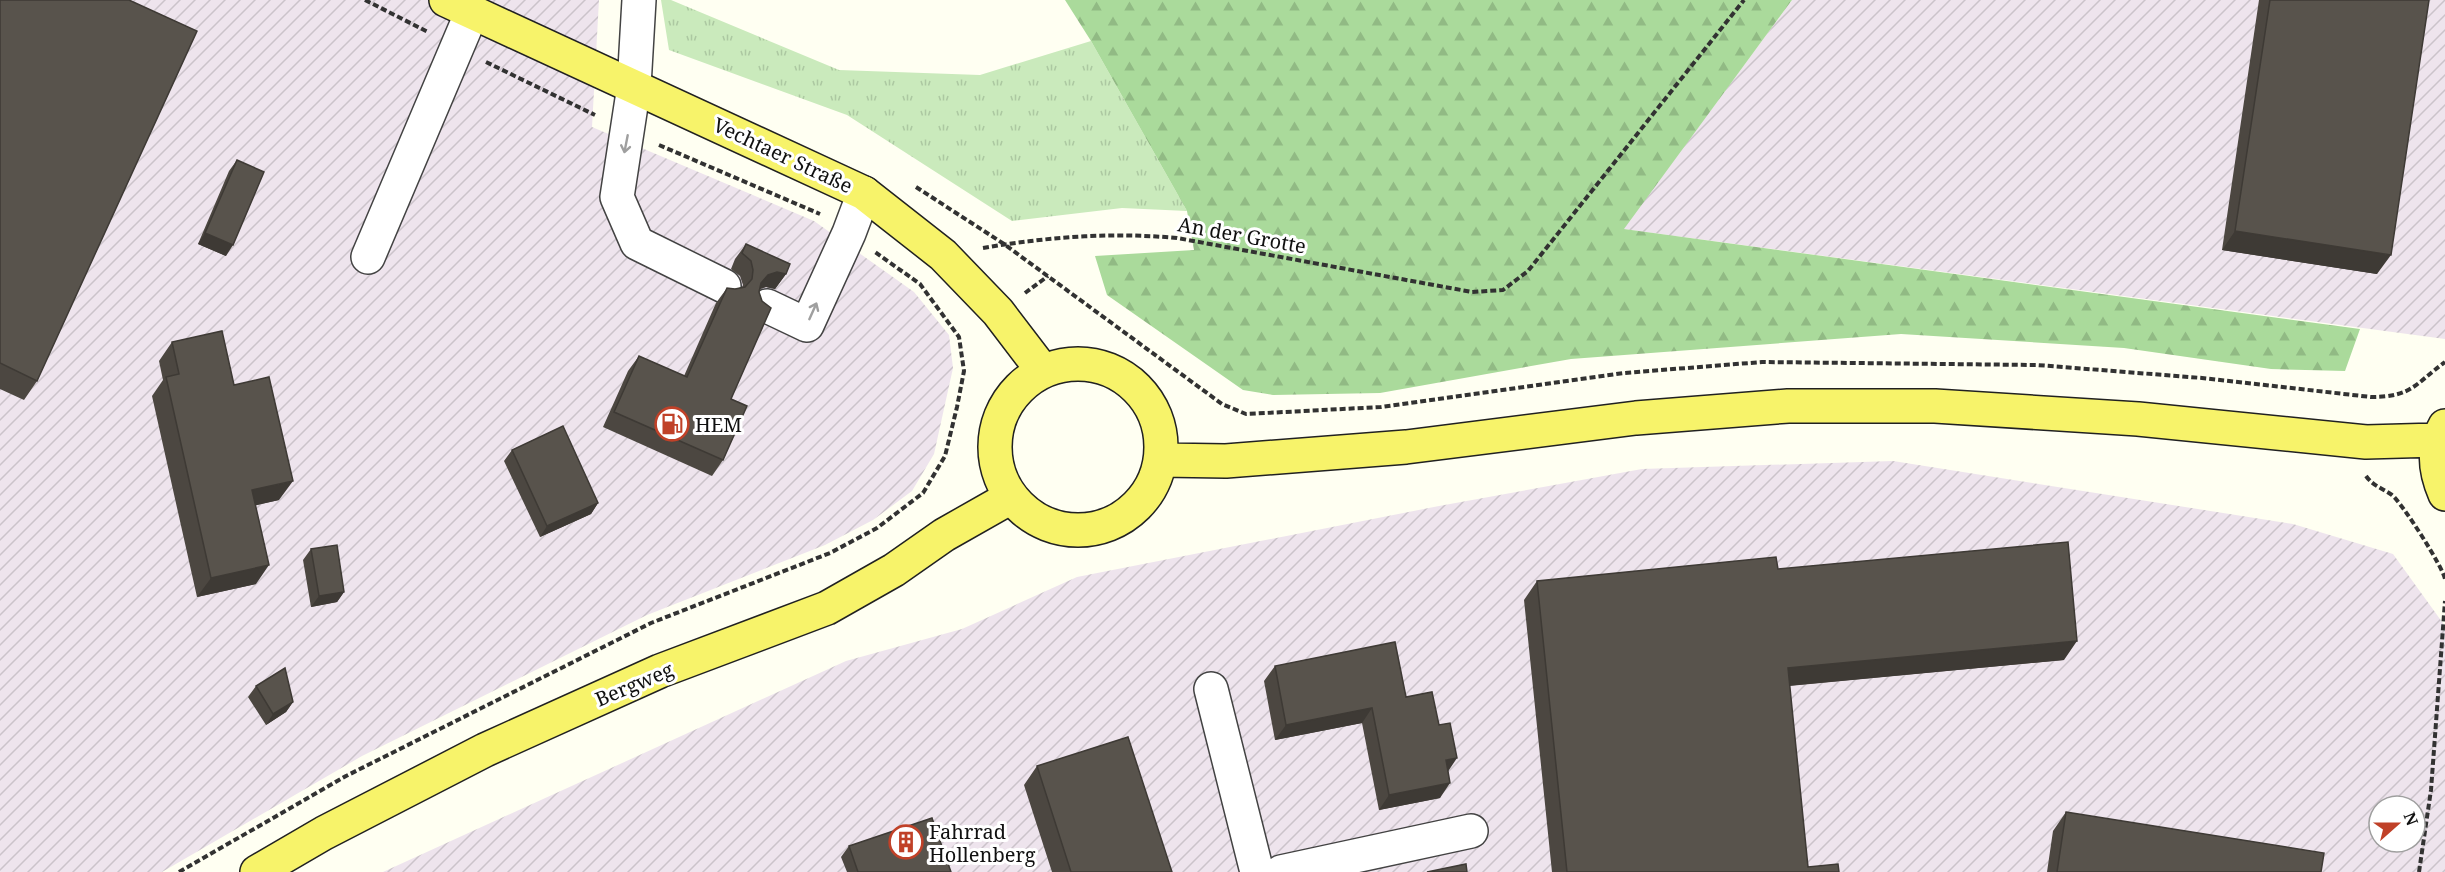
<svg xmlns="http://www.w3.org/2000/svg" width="2445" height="872" font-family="'Noto Serif',serif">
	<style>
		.industrial { fill: url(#industrial-furrows); fill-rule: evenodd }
		.grass { fill: url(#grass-tufts) }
		.forest { fill: url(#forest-firs) }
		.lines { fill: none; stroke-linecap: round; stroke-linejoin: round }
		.minor-casing { stroke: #434343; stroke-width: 36 }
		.major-casing { stroke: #212121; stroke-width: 36 }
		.path { stroke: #323232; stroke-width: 4; stroke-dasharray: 6 3; stroke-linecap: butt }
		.minor { stroke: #fff; stroke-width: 33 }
		.major { stroke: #f7f36a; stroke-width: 33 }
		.wall { fill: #4c4741 }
		.shaded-wall { fill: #3e3a35 }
		.building { fill: #58534c; stroke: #3e3a35; stroke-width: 1.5 }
		.oneway { stroke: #9f9f9f }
		.labels { text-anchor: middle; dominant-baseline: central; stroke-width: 6; stroke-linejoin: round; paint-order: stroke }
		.street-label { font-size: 20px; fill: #101010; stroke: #fff }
		.poi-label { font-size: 20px; fill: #101010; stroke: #fff; text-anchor: start }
	</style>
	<defs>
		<pattern id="industrial-furrows" width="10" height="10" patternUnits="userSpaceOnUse" patternTransform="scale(1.5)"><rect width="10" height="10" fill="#eee4ed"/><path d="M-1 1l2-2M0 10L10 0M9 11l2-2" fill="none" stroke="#cbc3ca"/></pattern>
		<pattern id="grass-tufts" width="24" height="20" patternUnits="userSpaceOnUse" patternTransform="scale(1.5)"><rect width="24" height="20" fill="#caeabc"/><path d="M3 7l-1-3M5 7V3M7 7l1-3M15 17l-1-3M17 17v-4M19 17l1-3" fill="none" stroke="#acc8a1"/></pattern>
		<pattern id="forest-firs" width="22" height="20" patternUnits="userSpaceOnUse" patternTransform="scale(1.5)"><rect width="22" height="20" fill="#aada9b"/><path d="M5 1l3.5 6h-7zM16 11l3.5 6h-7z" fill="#91ba84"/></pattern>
	</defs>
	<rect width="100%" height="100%" fill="#fffff2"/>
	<path class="industrial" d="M0,0H599L592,127L814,221L914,292L949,335L953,368L934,454L912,491L873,520L825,545L647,615L362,756L162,872H0Z
		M1792,0H2445V339L1623,229Z
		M1893,461L2293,524L2393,554L2445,626V872H383L846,661L962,629L1077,577L1439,506L1642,469ZM2379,806H2415V842H2379Z"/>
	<path class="grass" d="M661,0H671L839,70L980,75L1091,41L1187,211L1122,208L1012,221L847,115L669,50Z"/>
	<path class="forest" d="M1065,0H1792L1624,229L2360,329L2345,371L2271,369L2124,348L1901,334L1571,359L1380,393L1273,395L1243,390L1107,295L1095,256L1194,250L1187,211L1091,41Z"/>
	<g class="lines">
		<defs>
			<path id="minor" d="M639,0L634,86L617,197L637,243L724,286
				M368,257L472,12
				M767,306L807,325L849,233L864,193
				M1211,689L1257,872
				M1281,872L1471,831"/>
			<path id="major" d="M446,0L864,193L943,255L998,312L1043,371
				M995 447a83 83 0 1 1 166 0a83 83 0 1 1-166 0Z
				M2445,426C2432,448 2435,471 2445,494
				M1161,460L1226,461L1406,447L1636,418L1788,406H1935L2138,419L2366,442L2437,440
				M257,872L324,833L485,750L660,671L827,608L894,570L944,535L1011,497"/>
		</defs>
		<use href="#minor" class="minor-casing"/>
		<use href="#major" class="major-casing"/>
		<path class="path" d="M365,0L428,32
			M486,62L595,115
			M659,145L820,214
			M916,187L1004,244L1222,404L1246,414L1381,407L1624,373L1762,362L2037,365L2202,378L2371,397C2412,397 2415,384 2445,362
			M983,248C1047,237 1112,232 1177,238L1472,292L1503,290L1528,271L1744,0
			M1025,293L1048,276
			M2366,476C2373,486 2382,488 2392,495C2402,503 2443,567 2445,579
			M179,872L346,776L651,623L830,553L877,528L923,493L945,456L957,407L964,371L959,337L920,284L875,252
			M2419,872L2431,790L2445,601"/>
		<use href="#minor" class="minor"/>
		<use href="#major" class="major"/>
	</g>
	<path class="wall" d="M0,0L37,381L24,400L0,389Z
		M2259,0H2429L2377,274L2222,250Z
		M237,160L226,256L198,244L229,171Z
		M746,244L786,274L775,289L766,287L759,289L731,399L723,460L712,476L603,427L628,371L639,356L684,376L716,303L727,288L735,289L742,287L743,285L740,276L731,269L735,259Z
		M172,342L234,385L279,500L256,505V584L197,597L152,396L163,380L159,361Z
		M512,450L598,503L591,514L540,537L504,461Z
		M311,549L344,592L337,602L311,607L303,560Z
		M1778,569L2064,660L1789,686L1808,867L1839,872H1552L1524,600L1537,581Z
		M1275,666L1406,697L1448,771L1440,798L1379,810L1362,723L1275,740L1264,681Z
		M256,686L293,702L286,712L266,725L248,697Z
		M1037,766L1172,872H1052L1024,785Z
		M2066,812L2321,872H2047L2053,831Z
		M849,846L951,872H847L841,857Z"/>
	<path class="shaded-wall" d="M2235,231L2391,255L2377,274L2222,250Z
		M205,233L233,245L226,256L198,244Z
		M777,272L786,274L775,289L766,287L757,290L761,283L768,275Z
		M293,481L279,500L239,509L252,490Z
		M598,503L591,514L540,537L547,526Z
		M269,565L256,584L197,597L211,578Z
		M344,592L337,602L311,607L319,596Z
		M2077,641L2064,660L1774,687L1788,668Z
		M293,702L286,712L266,725L273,714Z
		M1372,708L1362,723L1275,740L1286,725Z
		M1457,758L1447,773L1446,760Z
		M1450,783L1440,798L1379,810L1389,795Z"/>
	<path class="building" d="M0,0H129L197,31L37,381L0,363Z
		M2270,0H2429L2391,255L2235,231Z
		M237,160L264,172L233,245L205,233Z
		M746,244L790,264L786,274L777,272L768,275L761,283L759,292L762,301L771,308L731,399L747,406L723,460L614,412L639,356L687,377L727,288L735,289L745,287L752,279L753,270L751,261L742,253Z
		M222,331L234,385L269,377L293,481L252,490L269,565L211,578L166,377L179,374L172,342Z
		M563,426L598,503L547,526L512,450Z
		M2068,542L2077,641L1788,668L1808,867L1838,864L1839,872H1567L1537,581L1776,557L1778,569Z
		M337,545L344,592L319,596L311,549Z
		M1395,642L1406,697L1432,692L1439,725L1450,723L1457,758L1446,760L1450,783L1389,795L1372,708L1286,725L1275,666Z
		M285,668L293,702L273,714L256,686Z
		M1128,737L1172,872H1071L1037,766Z
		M2066,812L2324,853L2321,872H2057Z
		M932,818L951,872H858L849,846Z
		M1466,864L1467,872H1427Z"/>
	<defs><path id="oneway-shaft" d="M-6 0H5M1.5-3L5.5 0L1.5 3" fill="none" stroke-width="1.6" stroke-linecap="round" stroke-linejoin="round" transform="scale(1.5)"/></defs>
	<g class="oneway">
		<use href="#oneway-shaft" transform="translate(626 144) rotate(101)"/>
		<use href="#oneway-shaft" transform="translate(813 311) rotate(-66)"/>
	</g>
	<defs>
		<symbol id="fuel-ring" viewBox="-11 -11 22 22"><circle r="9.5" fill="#fff" stroke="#c04128" stroke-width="1.5"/><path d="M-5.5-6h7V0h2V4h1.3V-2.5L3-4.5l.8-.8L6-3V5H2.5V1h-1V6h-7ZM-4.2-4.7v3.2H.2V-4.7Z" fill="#c04128"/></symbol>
		<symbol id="building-ring" viewBox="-11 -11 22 22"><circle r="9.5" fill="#fff" stroke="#c04128" stroke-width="1.5"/><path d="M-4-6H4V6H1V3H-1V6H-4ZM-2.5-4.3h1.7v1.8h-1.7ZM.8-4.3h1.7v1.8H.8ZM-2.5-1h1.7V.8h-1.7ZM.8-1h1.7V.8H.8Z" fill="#c04128"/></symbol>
	</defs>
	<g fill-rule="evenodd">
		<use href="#fuel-ring" x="653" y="405" width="38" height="38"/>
		<use href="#building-ring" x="887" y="823" width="38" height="38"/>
	</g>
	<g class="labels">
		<g class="street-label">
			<text transform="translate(783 155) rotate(25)">Vechtaer Straße</text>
			<text transform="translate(1242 235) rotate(10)">An der Grotte</text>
			<text transform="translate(634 684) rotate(-23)">Bergweg</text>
		</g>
		<g class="poi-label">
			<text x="695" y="424">HEM</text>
			<text x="929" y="831">Fahrrad<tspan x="929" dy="23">Hollenberg</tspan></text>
		</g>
	</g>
	<g transform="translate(2397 824) rotate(69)"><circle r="28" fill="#ffffff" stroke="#9f9f9f" stroke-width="1.5"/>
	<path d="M0-4.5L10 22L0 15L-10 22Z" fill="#c04128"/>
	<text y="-9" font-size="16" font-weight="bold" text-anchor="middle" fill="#101010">N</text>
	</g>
</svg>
